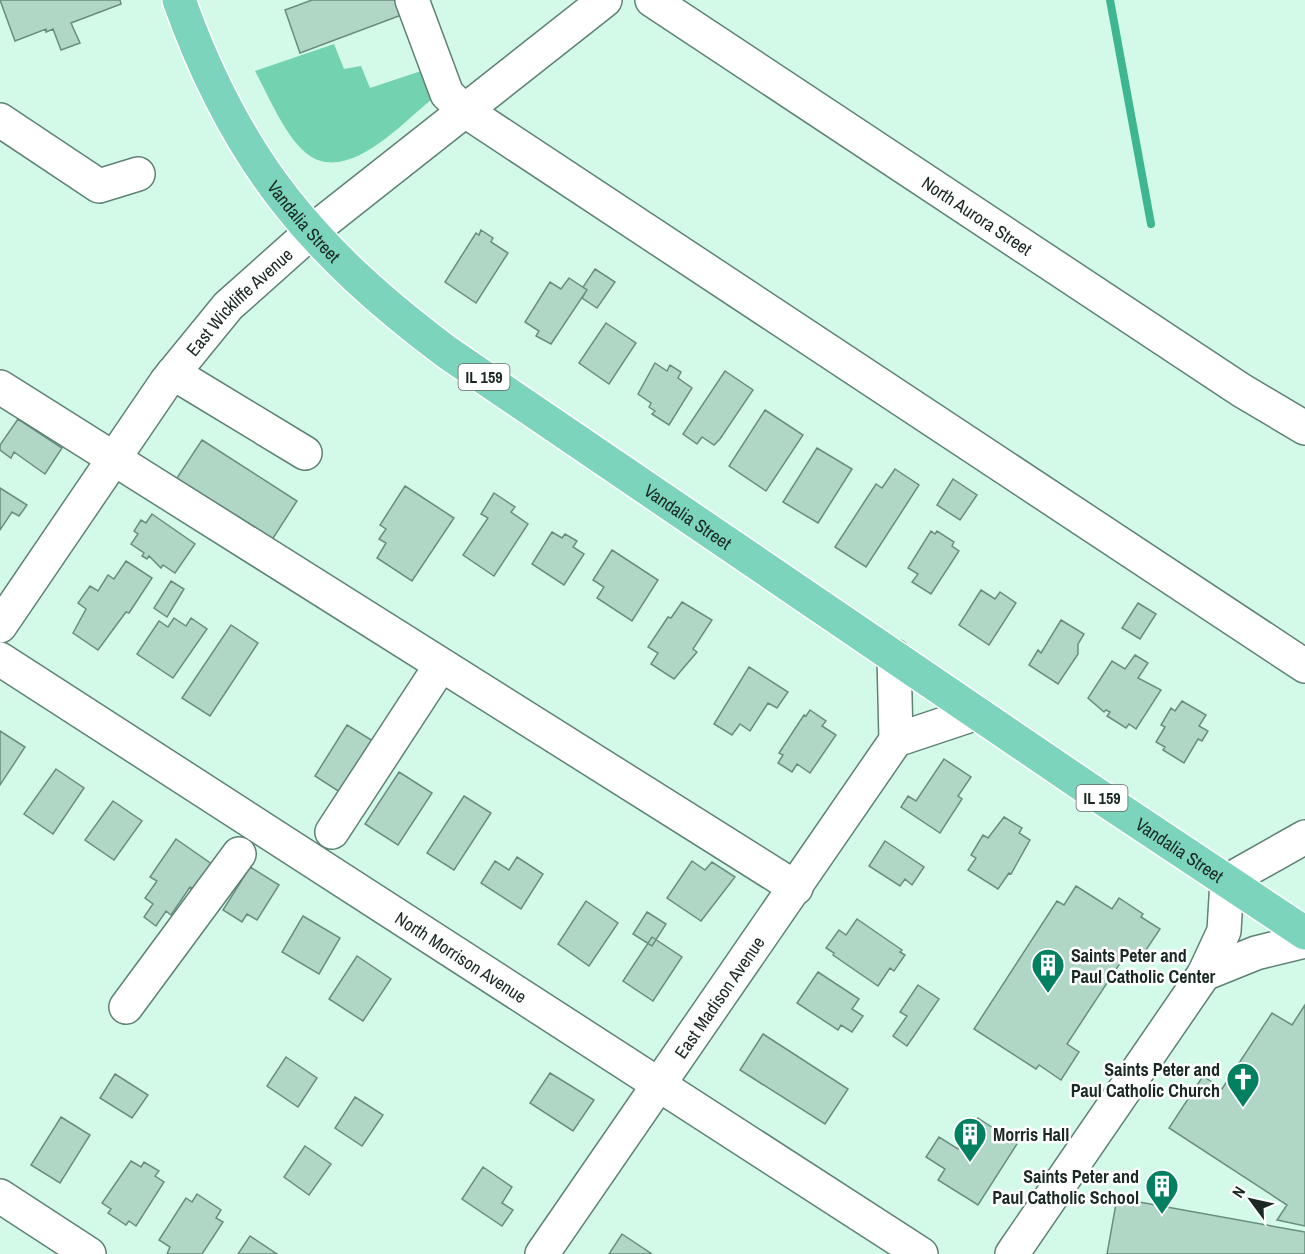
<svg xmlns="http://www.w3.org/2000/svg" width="1305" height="1254" font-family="'Archivo Narrow',sans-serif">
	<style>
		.green { fill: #73d2af }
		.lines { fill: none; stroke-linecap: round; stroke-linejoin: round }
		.stream { stroke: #3eb68f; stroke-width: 8 }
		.building { fill: #b0d7c6; stroke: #698d7e; stroke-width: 1.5 }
		.minor-casing { stroke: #5e8273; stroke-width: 36 }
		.major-casing { stroke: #fff; stroke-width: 36 }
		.minor { stroke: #fff; stroke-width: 33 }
		.major { stroke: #7bd4bb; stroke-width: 33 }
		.labels { text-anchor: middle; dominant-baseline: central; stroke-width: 5; stroke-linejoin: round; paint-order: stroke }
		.shield { fill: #fff; stroke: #5f6965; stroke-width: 1.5 }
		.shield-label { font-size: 16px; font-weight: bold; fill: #1a2923 }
		.street-label { font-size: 18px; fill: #1a2923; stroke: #fff }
		.poi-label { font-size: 18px; font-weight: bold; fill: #1a2923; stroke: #fff; text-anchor: start }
	</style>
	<rect width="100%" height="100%" fill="#d3fae9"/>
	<path class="green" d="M334,44L344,69L361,66L370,88L421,71L431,100C401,124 346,186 306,153C285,136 268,95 255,71Z"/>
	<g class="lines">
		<path class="stream" d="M1110,0L1151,224"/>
	</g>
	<path class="building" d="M0,0H120L121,4L71,23L80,43L61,50L53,29L46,32V29L15,41Z
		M312,0H399L404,14L300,53L285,10Z
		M481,230L493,238L491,242L508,253L476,303L445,282L476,233L479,235Z
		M595,269L615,282L597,308L582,298L587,290L583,287Z
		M569,278L587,290L551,344L536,336L539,331L525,322L550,282L561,289Z
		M606,323L636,343L609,384L579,363Z
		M655,363L667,371L670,365L681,372L678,378L692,388L669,425L652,414L655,411L649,407L651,403L638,394Z
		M725,371L753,390L720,439L714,445L702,437L697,444L683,434Z
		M765,410L803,435L766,491L729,466Z
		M18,419L62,448L45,474L14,452L11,458L0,450V445Z
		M202,440L297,501L268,546L173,484Z
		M817,448L852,469L818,523L783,502Z
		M895,469L919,485L866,567L835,547L876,484L882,488Z
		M953,479L977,495L960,520L937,505Z
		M405,486L454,518L412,581L377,558L386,543L379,539L386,529L380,525Z
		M0,488L27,505L19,516L12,512L0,530Z
		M494,493L515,507L511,512L528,524L494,576L463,555L488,518L481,514Z
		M152,514L195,544L175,573L163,565L161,568L149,556L147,559L142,556L144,553L131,544L138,534L134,531L141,520L146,523Z
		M931,531L935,534L937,531L954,542L952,546L959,551L931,594L912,582L918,574L908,568Z
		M552,532L562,538L565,534L577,541L573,547L584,554L564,585L532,564Z
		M612,550L658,580L632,621L597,598L604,587L593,580Z
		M126,561L152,578L129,613L126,612L98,650L73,633L86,609L78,603L90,586L98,591L108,575L114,579Z
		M171,581L184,589L167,617L154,608Z
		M981,590L995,599L1000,592L1016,603L989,645L959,625Z
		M682,602L712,620L693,649L697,652L674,679L651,664L658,653L648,647L668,617L671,618Z
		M1138,603L1156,614L1140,639L1122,628Z
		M174,618L186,626L191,618L207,629L173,678L137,654L159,621L168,627Z
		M1061,620L1084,634L1078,644V654L1058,684L1029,665L1038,650L1041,653Z
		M231,625L258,643L210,716L182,698Z
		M1135,655L1148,663L1138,678L1161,690L1136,729L1129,724L1126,728L1107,716L1110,712L1106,710L1104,712L1088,698L1112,661L1125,669Z
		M749,667L788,692L777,708L768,703L750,731L740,724L732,735L714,724Z
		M1182,701L1206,715L1199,726L1208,731L1202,741L1198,739L1184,763L1163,750L1165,747L1156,742L1165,727L1161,725L1171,708L1175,711Z
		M810,710L826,721L822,726L836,735L810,773L797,764L792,772L778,763L783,755L779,753L804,715L806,716Z
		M347,725L381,746L349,798L315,776Z
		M0,731L25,747L0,785Z
		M944,759L971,777L958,796L962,799L940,833L901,807L908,796L916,801Z
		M56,769L84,788L53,834L24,814Z
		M399,772L432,793L398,845L365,824Z
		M464,796L491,813L454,870L427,853Z
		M113,801L142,821L114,860L85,840Z
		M1004,817L1022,828L1019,833L1030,840L1011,874L1009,873L998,889L968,870L976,858L971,855L983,835L988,838Z
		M176,839L216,867L198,892L190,887L171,915L166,911L156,926L144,917L153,904L145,898L157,881L150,877Z
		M885,841L924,867L912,885L905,879L900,886L869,866Z
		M517,857L543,874L521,909L481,883L495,861L509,870Z
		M692,861L705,870L712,862L735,877L701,921L667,898Z
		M250,867L279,885L257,920L247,914L242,922L223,910Z
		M1076,886L1112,909L1119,898L1143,914L1141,917L1160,929L1140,959L1128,951L1067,1044L1079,1052L1061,1080L1039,1065L1036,1069L974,1029L1057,901L1064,905Z
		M586,901L618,923L589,966L558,944Z
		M647,912L666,924L652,946L633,934Z
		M303,916L340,938L319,974L282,952Z
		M857,919L902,950L900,952L905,955L894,971L890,968L878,986L833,955L834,953L826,948L839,930L846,935Z
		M652,937L682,957L653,1001L623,981Z
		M357,956L391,979L363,1021L329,999Z
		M818,972L859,999L852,1009L863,1016L852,1032L841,1025L838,1030L797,1003Z
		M918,985L939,999L907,1046L893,1036L907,1016L900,1012Z
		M1305,1005V1226L1277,1220L1287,1205L1169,1128L1203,1076L1222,1089L1272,1013L1292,1025Z
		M763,1034L848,1089L825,1124L740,1070Z
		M286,1057L317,1078L298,1107L267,1086Z
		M550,1073L594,1100L573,1131L530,1103Z
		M115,1074L148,1095L132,1118L100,1098Z
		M355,1097L383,1115L362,1146L335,1128Z
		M61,1117L90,1135L60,1183L31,1165Z
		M978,1118L1017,1144L978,1205L938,1180L945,1169L926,1157L939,1137L958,1149Z
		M305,1146L331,1164L309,1195L284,1177Z
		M131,1161L141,1167L144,1162L159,1171L155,1176L164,1182L136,1226L129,1221L126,1225L108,1213L111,1209L102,1203Z
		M483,1167L512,1187L502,1203L513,1210L502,1226L462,1199Z
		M197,1194L221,1210L216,1218L223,1222L202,1254H167L170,1247L159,1240L186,1198L192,1202Z
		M1117,1198L1305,1232V1254H1107Z
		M622,1234L652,1254H609Z
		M250,1236L277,1254H238Z"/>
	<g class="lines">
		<defs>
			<g id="minor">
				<path d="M412,0L447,94L464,110L1305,666"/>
				<path id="s1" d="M652,0L1241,390L1305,428"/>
				<path d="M0,120L99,186L138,174"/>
				<path d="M173,373L305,453"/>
				<path d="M0,387L796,888"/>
				<path id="s2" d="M0,626L166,382L228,306L311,232L605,0"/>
				<path d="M894,656L896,740"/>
				<path id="s3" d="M0,659L921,1254"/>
				<path d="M896,740L977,713"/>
				<path d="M332,832L441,665"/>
				<path d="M1204,974L1256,953L1305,941"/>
				<path d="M126,1007L239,854"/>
				<path d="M0,1196L89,1254"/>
				<path id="s4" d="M542,1254L896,740"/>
				<path d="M1012,1254L1204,974L1224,931L1227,881L1305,837"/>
			</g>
			<g id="major">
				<path id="s5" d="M179,0C236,161 313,252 448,353L1093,792L1305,933"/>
			</g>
		</defs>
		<use href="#minor" class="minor-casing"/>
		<use href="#major" class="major-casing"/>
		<use href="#minor" class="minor"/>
		<use href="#major" class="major"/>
	</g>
	<defs>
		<symbol id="building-pin" viewBox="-11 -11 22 30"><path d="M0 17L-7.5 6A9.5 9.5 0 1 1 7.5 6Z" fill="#028060" stroke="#fff"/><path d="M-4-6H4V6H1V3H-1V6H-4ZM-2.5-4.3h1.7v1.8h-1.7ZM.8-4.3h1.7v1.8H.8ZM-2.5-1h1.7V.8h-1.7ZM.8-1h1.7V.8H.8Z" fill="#fff"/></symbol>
		<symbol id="church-pin" viewBox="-11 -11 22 30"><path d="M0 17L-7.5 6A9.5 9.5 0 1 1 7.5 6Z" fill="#028060" stroke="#fff"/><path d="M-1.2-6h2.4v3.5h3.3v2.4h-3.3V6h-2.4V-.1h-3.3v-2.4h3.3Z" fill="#fff"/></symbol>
	</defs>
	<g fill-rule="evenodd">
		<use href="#building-pin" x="1029" y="946" width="38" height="52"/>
		<use href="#church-pin" x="1224" y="1060" width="38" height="52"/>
		<use href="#building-pin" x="951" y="1115" width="38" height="52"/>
		<use href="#building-pin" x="1143" y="1167" width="38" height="52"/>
	</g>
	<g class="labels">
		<g class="shield">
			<rect x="458.5" y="364" width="51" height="26" rx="4.5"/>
			<rect x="1076.5" y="785" width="51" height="26" rx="4.5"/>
		</g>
		<g class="shield-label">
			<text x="484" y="377">IL 159</text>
			<text x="1102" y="798">IL 159</text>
		</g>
		<g class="street-label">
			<text stroke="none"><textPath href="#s1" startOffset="390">North Aurora Street</textPath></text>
			<text stroke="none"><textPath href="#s5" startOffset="256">Vandalia Street</textPath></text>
			<text stroke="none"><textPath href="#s2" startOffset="404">East Wickliffe Avenue</textPath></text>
			<text stroke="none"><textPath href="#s5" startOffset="742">Vandalia Street</textPath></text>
			<text stroke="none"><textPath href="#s5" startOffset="1336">Vandalia Street</textPath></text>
			<text stroke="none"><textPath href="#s3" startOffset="549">North Morrison Avenue</textPath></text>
			<text stroke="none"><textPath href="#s4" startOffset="312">East Madison Avenue</textPath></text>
		</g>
		<g class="poi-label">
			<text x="1071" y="955">Saints Peter and<tspan x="1071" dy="21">Paul Catholic Center</tspan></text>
			<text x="1220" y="1069" text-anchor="end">Saints Peter and<tspan x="1220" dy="21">Paul Catholic Church</tspan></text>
			<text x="993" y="1134">Morris Hall</text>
			<text x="1139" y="1176" text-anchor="end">Saints Peter and<tspan x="1139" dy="21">Paul Catholic School</tspan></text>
		</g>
	</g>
	<g transform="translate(1251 1200) rotate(303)" stroke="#ffffff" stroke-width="4.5" paint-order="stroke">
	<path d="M0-4.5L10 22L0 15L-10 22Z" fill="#1a2923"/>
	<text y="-9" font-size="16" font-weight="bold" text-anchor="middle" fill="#1a2923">N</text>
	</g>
</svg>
